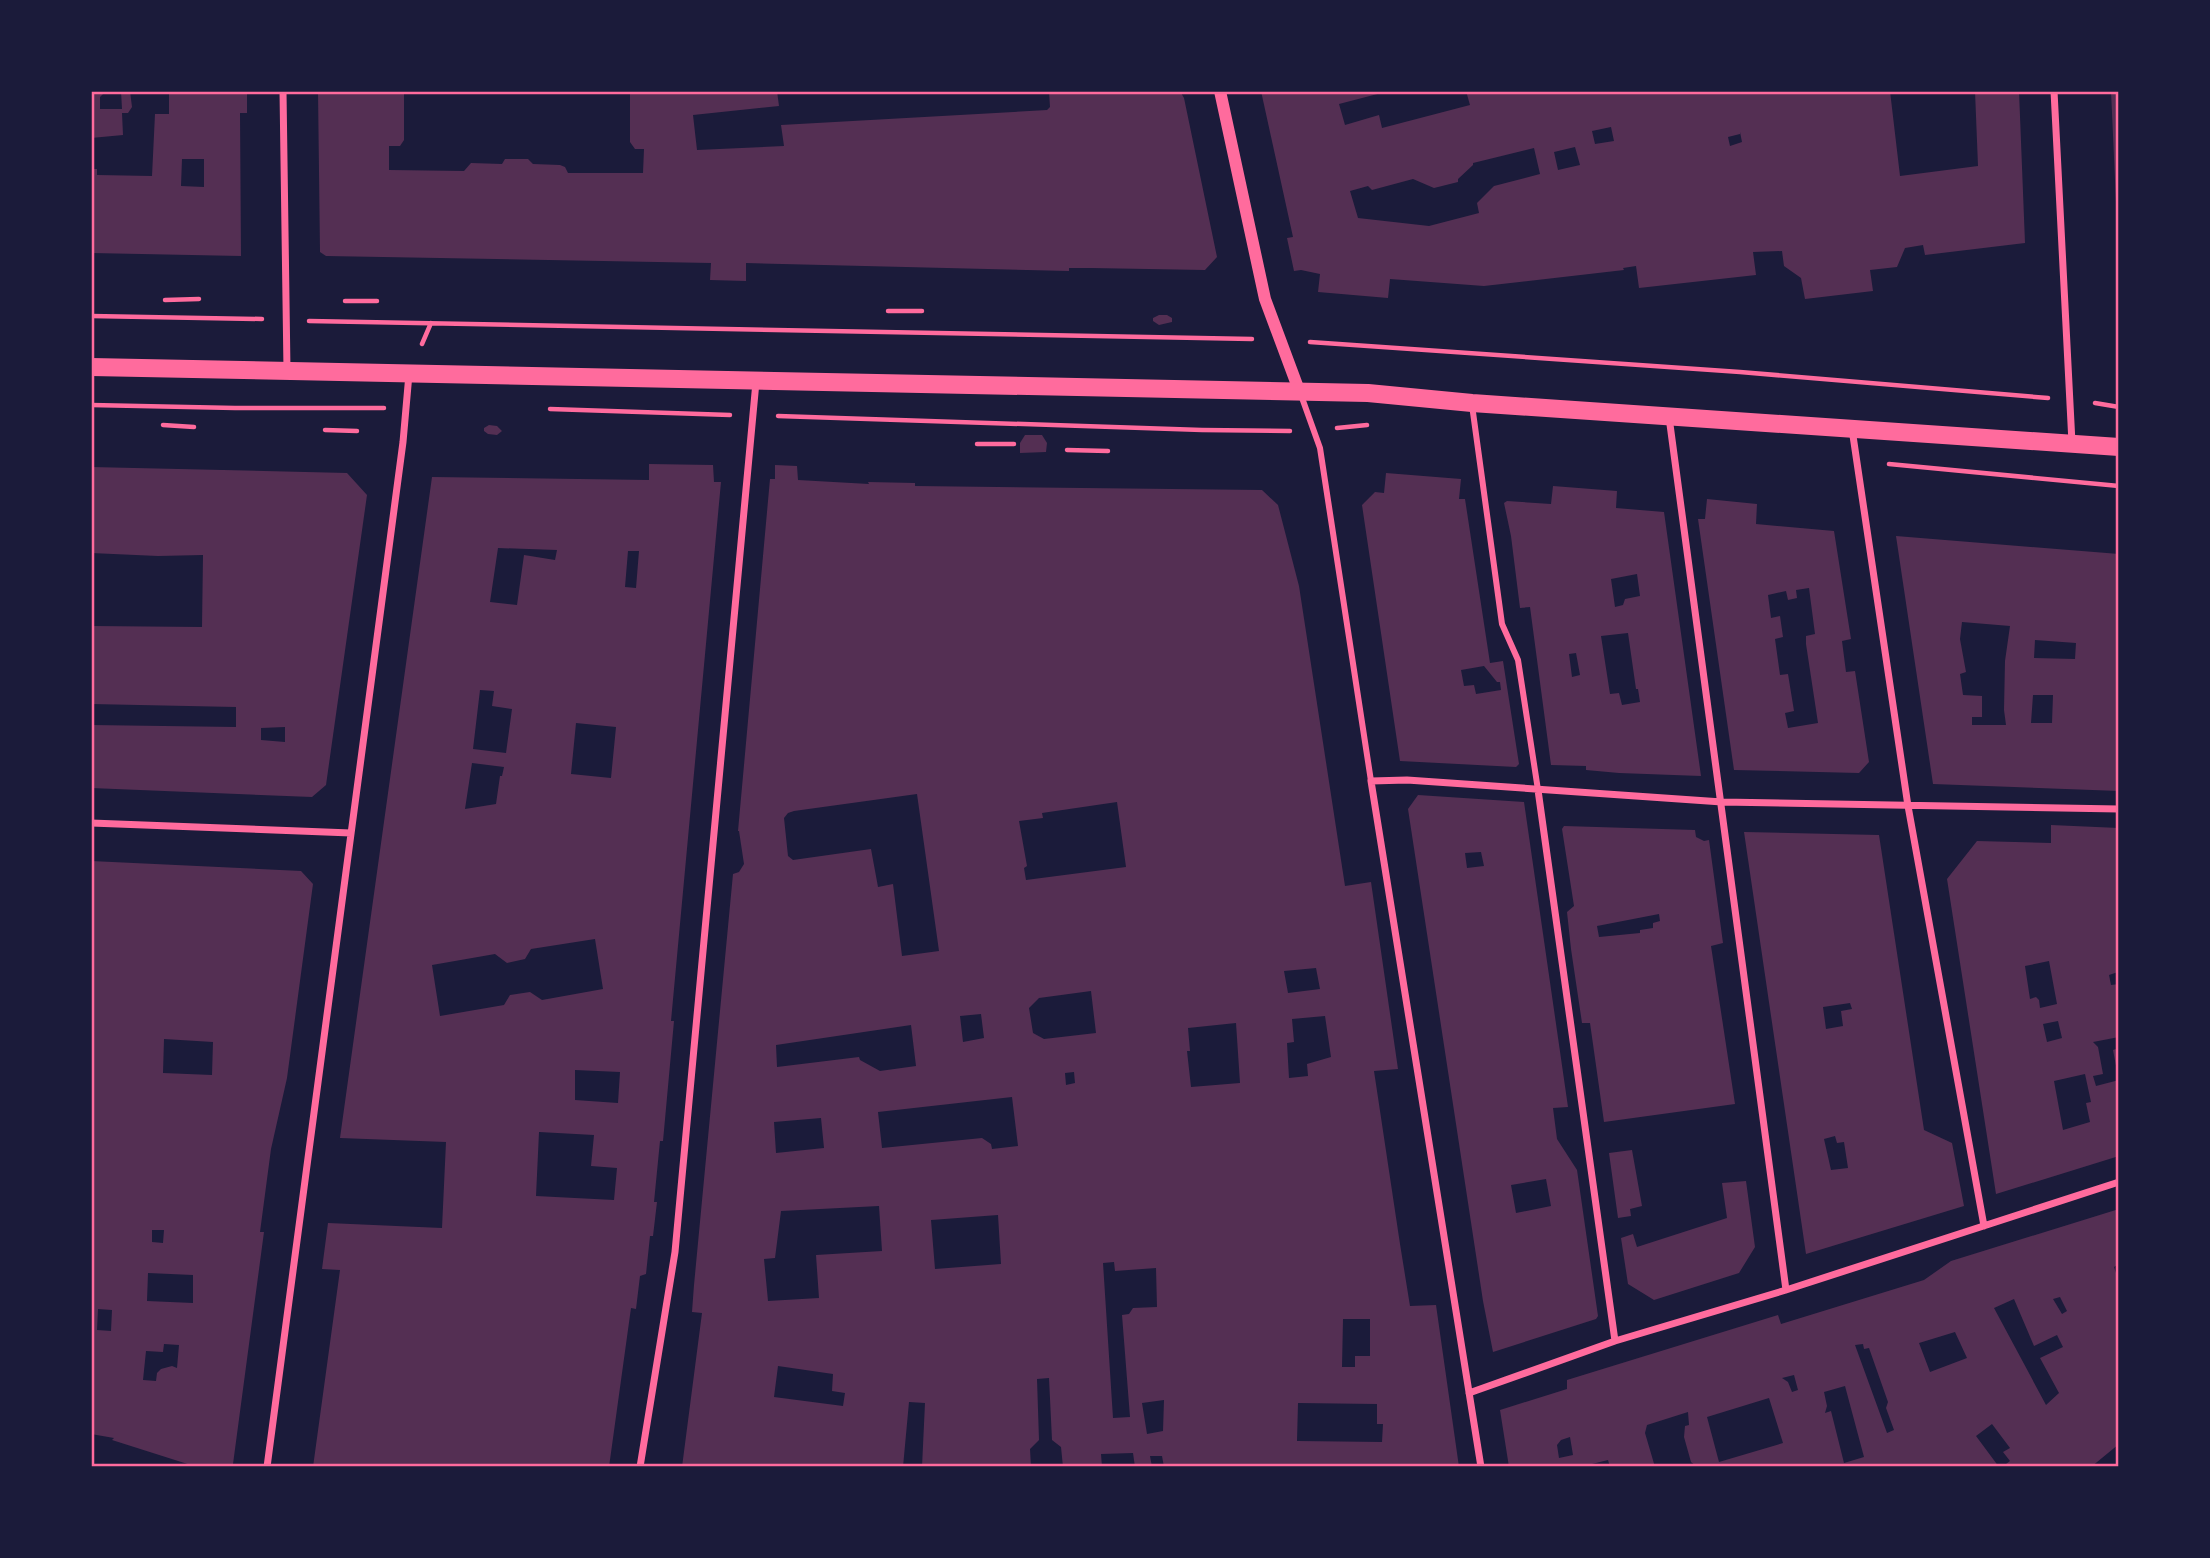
<svg xmlns="http://www.w3.org/2000/svg" width="2210" height="1558" font-family="'Asap Condensed',sans-serif">
	<style>
		.building { fill: #542f53; fill-rule: evenodd }
		.lines { fill: none; stroke-linecap: round; stroke-linejoin: round }
		.path { stroke: #ff6b9d; stroke-width: 4.5 }
		.pedestrian { stroke: #ff6b9d; stroke-width: 6 }
		.minor { stroke: #ff6b9d; stroke-width: 7 }
		.tertiary { stroke: #ff6b9d; stroke-width: 12 }
		.primary { stroke: #ff6b9d; stroke-width: 18 }
		.neatline { fill: none; stroke: #ff6b9d; stroke-width: 2.5 }
	</style>
	<rect width="100%" height="100%" fill="#1b1b3a"/>
	<path class="building" d="M91,91H106L100,97V109H122L121,91H130L132,107L128,113H122L123,135L91,138Z
		M169,91H247V113H240L241,256L91,253V169H97V175L152,176L155,114H169ZM182,159H204V187L181,186Z
		M318,91H404V140L400,146H389V170L464,171L471,163L502,164L505,159H528L533,164L560,165L565,167L568,173H643L644,149H635L630,142V91H777L779,106L693,115L697,150L784,146L781,125L1047,110L1050,107L1049,91H1180L1184,98L1217,257L1205,270L1091,268H1069V271L746,263V281L710,280L711,263L326,256L320,252Z
		M1261,91H1389L1339,104L1345,125L1379,115L1382,128L1470,105L1466,91H1890L1900,176L1978,166L1975,91H2019L2025,243L1925,255L1923,245L1905,248L1897,267L1870,270L1873,291L1805,299L1801,278L1784,266L1782,251L1753,252L1756,275L1639,288L1636,266L1623,268L1624,270L1484,286L1390,279L1388,298L1318,292L1320,274L1301,270L1294,271L1287,238L1293,237ZM1611,127L1614,141L1595,144L1592,131ZM1740,132L1742,142L1730,146L1728,137L1740,134ZM1575,147L1580,165L1558,170L1554,152ZM1534,148L1540,174L1494,186L1477,203L1479,213L1429,226L1358,218L1350,191L1368,186L1372,190L1413,179L1434,188L1458,182V179L1473,165V163Z
		M2111,91H2119V205L2116,202Z
		M1159,315H1167L1172,318V322L1159,325L1153,321V318Z
		M489,425L497,426L502,431L497,435L488,434L484,431V428Z
		M1025,435H1042L1047,443L1046,452L1020,453V443Z
		M649,464L713,465L714,482H721L671,1021H674L663,1141H660L654,1202H657L653,1236H650L646,1274L640,1276L636,1309L631,1308L609,1467H313L340,1270L322,1269L328,1223L442,1228L446,1142L340,1138L432,477L649,480ZM498,548L557,550L555,560L524,555L517,605L490,602ZM628,551H639L636,588L625,587ZM480,690L494,691L492,706L512,709L506,753L473,749ZM576,723L616,727L611,778L571,774ZM472,763L504,767L502,776H500L496,804L465,809ZM595,939L603,989L542,1000L530,992L510,995L504,1005L440,1016L432,965L495,954L507,963L525,959L531,949ZM575,1070L620,1072L618,1103L575,1100ZM539,1132L594,1135L591,1166L617,1168L614,1200L536,1196Z
		M775,465L797,466L798,480L869,484L868,482L915,483V486L1262,490L1278,505L1299,586L1345,886L1371,882L1398,1069L1374,1071L1400,1244L1410,1306L1436,1305L1459,1467H1164L1162,1456H1150L1152,1467H1135L1133,1453L1101,1454L1102,1467H1063L1061,1447L1052,1440L1049,1378L1037,1379L1039,1440L1030,1449L1031,1467H922L925,1403L909,1402L903,1467H682L702,1313L692,1312L694,1285L733,874L739,872L744,864L739,831H738L770,479H775ZM917,794L939,951L902,956L893,884L878,887L871,849L793,860L788,856L784,818L788,813L794,811ZM1117,802L1126,867L1026,880L1024,868L1027,866L1019,821L1043,818L1042,813ZM1316,968L1320,989L1288,993L1284,971ZM1091,991L1096,1033L1044,1039L1033,1033L1029,1008L1039,998ZM981,1014L984,1038L963,1042L960,1016ZM1325,1016L1331,1057L1307,1064L1308,1076L1289,1078L1287,1043L1294,1042L1292,1019ZM1236,1023L1240,1083L1191,1087L1187,1051H1190L1188,1028ZM911,1025L916,1066L880,1071L860,1060L859,1057L777,1067L776,1045ZM1074,1072L1075,1083L1066,1085L1065,1073ZM1012,1097L1018,1146L992,1149L991,1144L982,1138L882,1148L878,1112ZM821,1118L824,1148L776,1153L774,1122ZM879,1206L882,1251L816,1255L819,1298L768,1301L764,1259L775,1258L781,1211ZM998,1215L1001,1264L935,1269L931,1220ZM1114,1262L1115,1271L1156,1268L1157,1307L1133,1308L1129,1314L1122,1315L1130,1417L1113,1418L1103,1263ZM1343,1319H1370V1356H1355V1367H1342ZM778,1366L833,1374L832,1391L845,1393L843,1406L774,1397ZM1164,1400L1163,1431L1147,1434L1142,1403ZM1298,1403L1377,1404V1424H1383L1382,1442L1297,1441Z
		M91,467L347,473L367,495L326,785L312,797L91,788V725L236,727V707L91,704V626L202,627L203,555L158,556L91,553ZM285,727V742L261,740V728Z
		M1386,473L1461,479L1459,499H1465L1490,663L1503,661L1519,764L1516,767L1400,761L1362,505L1375,492L1384,493ZM1484,666L1497,682H1500L1501,690L1476,694L1474,685L1464,686L1461,670Z
		M1553,486L1617,491L1616,508L1664,512L1701,776L1619,773L1586,770V766L1551,765L1530,607L1520,608L1511,536L1504,503L1507,501L1551,504ZM1637,574L1640,596L1625,599L1623,605L1615,607L1611,579ZM1628,633L1636,689H1638L1640,702L1622,705L1619,693L1610,694L1601,636ZM1576,653L1580,675L1572,677L1569,654Z
		M1707,499L1757,504L1756,524L1834,531L1851,639L1842,641L1846,672L1855,671L1869,762L1859,773L1734,770L1698,519H1705ZM1809,588L1815,634L1806,636V644L1818,723L1788,728L1785,713L1794,711L1788,674L1780,675L1775,639L1783,637L1780,616L1771,618L1768,595L1786,591L1788,600L1797,598L1796,590Z
		M1896,536L2119,554V791L1933,784ZM1962,622L2010,626L2005,661L2004,710L2006,725H1972V717H1982V696L1963,695L1960,674L1966,672L1960,639ZM2035,640L2076,643L2075,659L2034,658ZM2033,695H2053L2052,723H2031Z
		M1418,795L1524,802L1568,1107L1553,1108L1557,1139L1577,1170L1598,1316L1596,1319L1493,1352L1483,1301L1408,809ZM1481,852L1484,866L1467,868L1465,853ZM1546,1179L1551,1206L1516,1213L1511,1185Z
		M2051,825L2119,828V962H2117L2118,972L2109,975L2111,985L2119,984V1037L2093,1042L2098,1047L2103,1074L2093,1076L2096,1086L2119,1080V1156L1996,1194L1947,879L1977,841L2051,843ZM2049,961L2057,1004L2040,1008L2039,1000L2036,997L2030,999L2025,966ZM2058,1021L2062,1038L2047,1042L2043,1024ZM2085,1074L2091,1102L2086,1103L2090,1122L2063,1130L2054,1081Z
		M1564,826L1695,830L1696,837L1704,841L1709,840L1723,943L1711,946L1735,1104L1604,1122L1590,1023H1582L1571,949L1567,912L1574,906L1562,829ZM1659,914L1660,921L1653,923V928L1640,930V933L1599,937L1597,926Z
		M1744,832L1879,835L1924,1130L1952,1143L1964,1206L1806,1254ZM1850,1003L1852,1009L1841,1011L1843,1026L1826,1029L1823,1007ZM1835,1136L1837,1143L1844,1142L1848,1168L1831,1170L1824,1139Z
		M91,861L301,871L313,884L287,1078L271,1149L260,1232H264L233,1464L228,1467H197L112,1440L114,1438L91,1434ZM164,1039L213,1042L212,1075L163,1073ZM152,1230H164L163,1243L152,1242ZM148,1273L193,1275V1303L147,1301ZM98,1309L112,1310L111,1331L97,1330ZM164,1344L179,1345L177,1368L172,1366L161,1369L157,1373L156,1381L143,1380L146,1351L163,1352Z
		M2119,1048V1076H2118L2113,1050Z
		M1632,1150L1642,1206L1630,1209L1631,1216L1618,1218L1609,1153Z
		M1746,1181L1755,1247L1739,1273L1654,1300L1628,1284L1621,1238L1633,1234L1637,1247L1727,1218L1722,1183Z
		M2119,1209V1264L2114,1267L2116,1273L2119,1271V1444L2091,1467H2007L2006,1464L2010,1461L2003,1452L2010,1448L1992,1424L1976,1436L1999,1467H1697L1691,1462L1684,1437L1685,1426L1689,1425L1688,1412L1647,1425L1645,1433L1655,1467H1610L1608,1460L1580,1467H1509L1500,1410L1567,1389V1380L1778,1315L1781,1324L1924,1280L1951,1261ZM2060,1297L2067,1311L2062,1314L2053,1299ZM2014,1299L2034,1346L2057,1335L2063,1347L2040,1358L2059,1393L2046,1405L1994,1308ZM1955,1332L1967,1358L1930,1372L1919,1343ZM1863,1344L1864,1349L1869,1348L1888,1402L1886,1408L1894,1430L1887,1433L1855,1345ZM1794,1375L1798,1390L1792,1392L1788,1382L1782,1378ZM1845,1386L1864,1457L1844,1463L1831,1411L1825,1413L1827,1406L1824,1392ZM1769,1398L1783,1443L1719,1462L1707,1417ZM1570,1437L1573,1455L1559,1458L1557,1445L1561,1440Z"/>
	<g class="lines">
		<path class="path" d="M165,300L199,299
			M345,301H377
			M888,311H922
			M91,316L262,319
			M309,321L1252,339
			M1310,342L1740,372L2048,398
			M422,344L431,323
			M2095,403L2119,407
			M91,405L235,408H384
			M550,409L730,415
			M778,416L1202,430L1290,431
			M163,425L194,427
			M1337,428L1367,425
			M325,430L357,431
			M977,444H1014
			M1067,450L1108,451
			M1889,464L2119,486"/>
		<path class="pedestrian" d="M1301,395L1320,448L1371,781
			M1472,405L1502,624L1518,660L1538,790"/>
		<path class="minor" d="M283,91L287,370
			M2054,91L2072,443
			M1669,417L1786,1290
			M1852,429L1908,806L1984,1226
			M1538,790L1615,1341
			M91,823L351,833
			M1469,1393L1615,1341L1786,1290L2119,1182
			M267,1467L403,442L409,374
			M640,1467L675,1252L756,382
			M1481,1467L1371,781L1407,780L1722,802L2119,809"/>
		<path class="tertiary" d="M1220,91L1265,299L1300,393"/>
		<path class="primary" d="M91,367L1368,393L1472,403L2119,447"/>
	</g>
	<rect width="2210" height="1558" fill="none" stroke="#1b1b3a" stroke-width="186"/>
	<rect x="93" y="93" width="2024" height="1372" class="neatline"/>
</svg>
